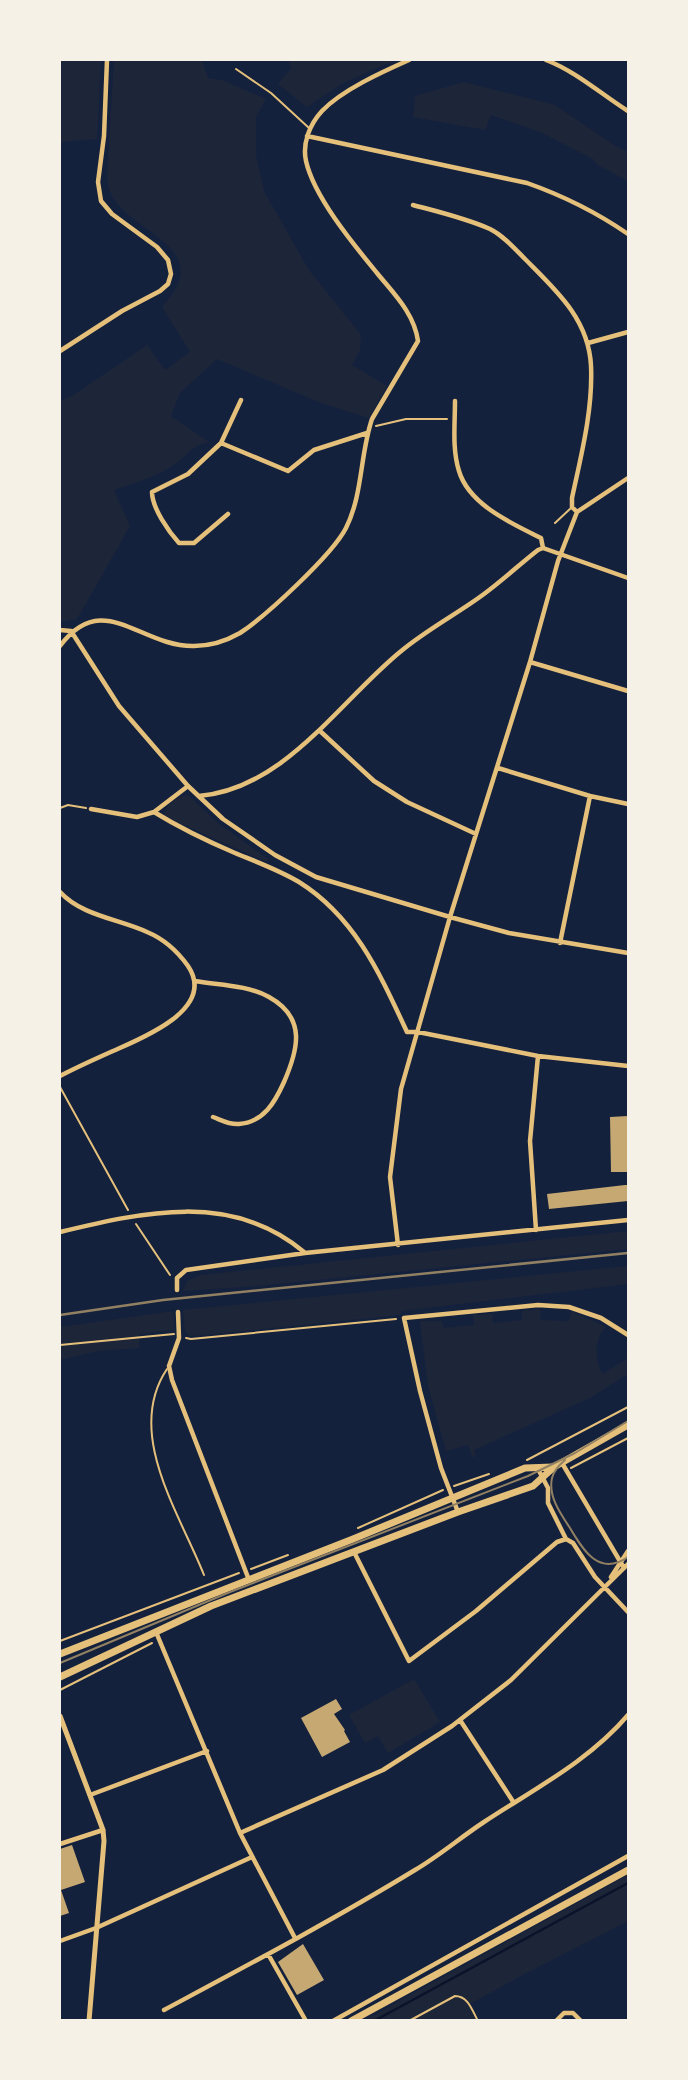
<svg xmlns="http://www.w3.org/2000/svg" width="688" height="2080" font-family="Inter,sans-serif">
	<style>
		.green { fill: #1d2539 }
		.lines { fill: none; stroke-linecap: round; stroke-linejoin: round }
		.stream { stroke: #0b132b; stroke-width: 2.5 }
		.building { fill: #c6a872 }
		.path { stroke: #e5c07b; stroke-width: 2 }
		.service { stroke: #e5c07b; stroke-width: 2 }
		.minor { stroke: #e5c07b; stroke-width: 4.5 }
		.tertiary { stroke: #e5c07b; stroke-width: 5 }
		.primary { stroke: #e5c07b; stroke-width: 7 }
		.trunk { stroke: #e5c07b; stroke-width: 7 }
		.tram { stroke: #918062; stroke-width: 2 }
		.rail { stroke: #918062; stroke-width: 2.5 }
	</style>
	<rect width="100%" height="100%" fill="#14213d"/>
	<path class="green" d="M60,60H101L97,139L60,142Z
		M114,60H202L208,78L222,80L266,99L256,117V155L264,191L309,270L361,335L360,350L352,365L387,386L369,418L321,403L217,359L180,393L171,416L209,442C189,446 188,457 172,466C154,478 134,483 114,490L130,526L77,619L61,622L60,401L72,396L147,345L165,370L190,352L162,307C219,245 129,235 110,192C108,188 108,181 107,176Z
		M291,60H396L343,83L307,107L278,84L291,68L289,63Z
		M464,82L555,105L614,145L628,152V181L596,164L593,159L540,132L491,115L485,130L413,117L415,96Z
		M188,795L218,823L269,860L266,862L164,816C166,804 176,796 188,795Z
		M628,1231V1249L257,1286L183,1291L187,1281L201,1275Z
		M628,1266V1284L401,1311L400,1315L194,1336H189L185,1332L183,1310Z
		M540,1309L541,1320L569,1321L571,1311L606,1327C594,1339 594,1360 603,1374L628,1358V1374L590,1398L474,1450L476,1456L473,1458L468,1445L446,1451L428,1386L420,1321H442L444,1328L474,1325L473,1315L492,1314L493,1323L522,1320V1311Z
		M173,1311L175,1330L139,1334V1348L98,1351L60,1360V1327Z
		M414,1679L440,1722L388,1753L378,1736L365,1743L349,1715Z
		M628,1875V1921L521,1976L470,2004L478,2020L363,2021Z"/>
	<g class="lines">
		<path class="stream" d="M374,2021L628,1883"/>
	</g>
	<path class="building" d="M628,1116V1172H611L610,1117Z
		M625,1185H628V1201L549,1209L547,1194Z
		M336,1699L342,1709L334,1714L345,1730L344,1731L350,1742L322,1757L301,1718Z
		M72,1845L85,1882L61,1890L69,1913L60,1916V1849Z
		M303,1944L324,1980L297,1995L278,1962Z"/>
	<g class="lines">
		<path class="path" d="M376,426L406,419H447
			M60,808L68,805L86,808
			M60,1087L128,1210
			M136,1224L170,1275
			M186,1338L191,1339L396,1319
			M60,1345L174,1334
			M527,1460L628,1407
			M571,1468L628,1438
			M454,1486L489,1474
			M358,1528L443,1490
			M251,1569L288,1555
			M60,1641L239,1573
			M60,1690L152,1643
			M409,2021L455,1996C468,1996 472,2010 478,2021"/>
		<path class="service" d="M236,69L271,93L309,128
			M555,523L571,508
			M167,1369C124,1433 180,1514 204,1575"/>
		<path class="minor" d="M546,60C577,72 601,94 628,111
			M307,136L527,183C564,196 596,212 628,234
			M413,205C439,212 465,218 490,229C504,236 515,249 526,260C557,291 589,320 591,366C593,410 581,456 572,498V507L577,512
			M588,343L628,332
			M60,351L122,311L160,291L168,284L171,274L168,260L157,247L112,214L101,201L98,182L104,136L107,60
			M455,401C455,424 452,449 459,471C469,505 513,524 541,538L543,548
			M221,443L241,400
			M228,514L194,543H179C169,532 152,508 152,492L188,474L221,443L288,471L314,450L367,433
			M543,548L628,578
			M60,630L71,631L119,706L188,786L223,819L275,855L316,877L450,917L509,933L628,953
			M60,646C103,588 140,647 194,646C210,646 226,641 240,633C266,616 332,555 346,528C363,494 360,454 372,419L418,341C414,313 394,294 377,273C354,245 314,197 306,161C302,143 310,124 322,111C342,90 382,72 409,60
			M530,662L628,691
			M320,731L374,781L407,802L476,834
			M498,768L590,796L628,804
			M199,796C284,789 339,702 400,652C426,630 457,614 484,594C503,580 520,564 538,550L543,548
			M91,809L137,817L154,812C180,828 207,841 235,853C257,862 279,870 299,882C355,917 380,974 407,1032H418L538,1056L628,1066
			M154,812L188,786
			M60,892C82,916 119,919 147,932C164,939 178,952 188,966C217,1009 142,1038 113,1051C95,1059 77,1067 60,1076
			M560,943L590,796
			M195,981C218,985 248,985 269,997C307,1018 298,1050 284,1082C275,1102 264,1122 239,1124C230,1125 221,1120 213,1117
			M536,1230L530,1141L538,1056
			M60,1232C143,1212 232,1191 304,1252
			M398,1245L390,1177L401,1089L450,917L530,662L558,561L577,512L628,478
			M177,1290V1278L186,1270L305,1253L628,1220
			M178,1312L179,1338L169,1366L172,1380L249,1580
			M562,1463L624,1568
			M538,1469L548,1488V1503L566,1539L573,1543L595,1577L628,1612
			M458,1512L441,1468L420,1391L404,1318L538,1305L569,1307L601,1318L628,1335
			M354,1552L409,1661L476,1611L557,1542L566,1539
			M611,1577L628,1551
			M156,1632L240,1833L295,1938
			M460,1720L514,1803
			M90,1795L207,1751
			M240,1833L383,1770L452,1726L511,1680L628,1564
			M60,1844L103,1830
			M60,1941L96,1928L252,1857
			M268,1954L306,2021
			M164,2010C248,1965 333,1920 415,1870C439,1856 461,1837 484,1822C534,1789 589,1761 628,1715
			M333,2021L628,1856
			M556,2021L564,2013H573L581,2021"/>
		<path class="tertiary" d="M60,1716L103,1830L104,1841L89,2021"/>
		<path class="primary" d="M60,1654L353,1539L525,1468L553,1467
			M60,1677L211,1606L458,1512L533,1486L554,1467L628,1425"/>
		<path class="trunk" d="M351,2021L628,1870"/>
		<path class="tram" d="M565,1460C559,1465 554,1470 552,1478C548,1496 560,1513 570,1528C583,1550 599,1577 628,1557
			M60,1663L230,1592L528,1476L575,1453L628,1421"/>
		<path class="rail" d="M60,1315L163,1300L628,1253"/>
	</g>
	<rect width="688" height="2080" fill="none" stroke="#f6f1e7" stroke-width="122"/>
</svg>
